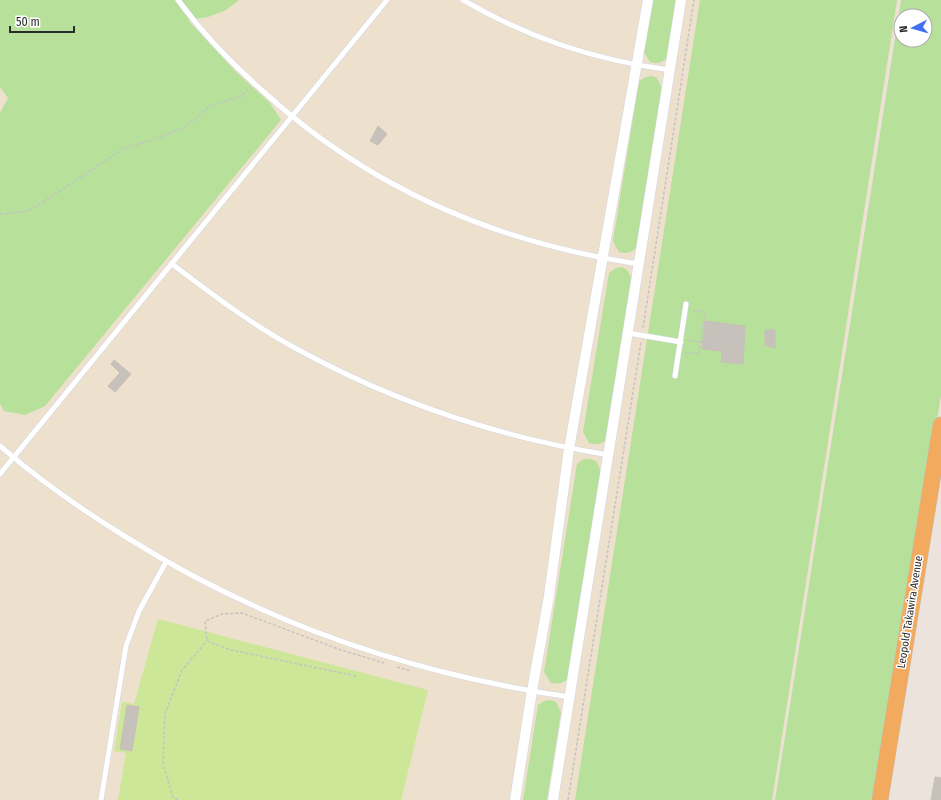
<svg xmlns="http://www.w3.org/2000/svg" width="941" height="800" font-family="'Fira Sans Condensed',sans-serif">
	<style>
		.education { fill: #ede0cc }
		.green { fill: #b7e09b; fill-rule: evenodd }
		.pitch { fill: #cbe797 }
		.building { fill: #c7c1bc; stroke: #c7c0b6 }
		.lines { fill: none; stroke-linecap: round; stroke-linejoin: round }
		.service-casing { stroke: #d2d6e2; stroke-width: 6 }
		.minor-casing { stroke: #d2d6e2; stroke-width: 11 }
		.trunk-casing { stroke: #c3c3c3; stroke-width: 17 }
		.path { stroke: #c3c3c3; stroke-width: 1.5; stroke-dasharray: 3 2; stroke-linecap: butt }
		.service { stroke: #fff; stroke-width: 5 }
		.minor { stroke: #fff; stroke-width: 10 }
		.trunk { stroke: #f2ab5e; stroke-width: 16 }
		.labels { text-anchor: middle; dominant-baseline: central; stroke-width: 3; stroke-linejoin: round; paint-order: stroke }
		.street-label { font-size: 11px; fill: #2a2a2a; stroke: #fff }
	</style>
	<rect width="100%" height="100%" fill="#ece4dc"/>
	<path class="education" d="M0,0H899L774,800H0Z"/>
	<path class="green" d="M0,0H258H239L226,10L208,17L188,20L235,71L270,103L281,120L45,406L25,415L4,411L0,404V113L8,98L0,87Z
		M652,0H676L667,58C662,63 657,64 650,62L643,51Z
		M700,0H897L772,800H575Z
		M901,0H941V396L874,800H775ZM901,16H925V40H901Z
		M652,76L657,78L662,88L637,247C631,253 627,254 619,252L613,241L639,81L646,77Z
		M622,267L627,270L632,279L607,439C601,445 597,445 589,443L583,432L609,273L616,268Z
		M584,459H590L596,461L601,471L568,678C563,684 558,684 551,683L544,672L577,464Z
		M551,700L556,702L561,712L547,800H523L538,705L544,701Z"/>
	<path class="pitch" d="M158,619L428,690L401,800H118L126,753L114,751L122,702L134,704Z"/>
	<path class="building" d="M378,126L387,134L378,145L370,141Z
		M705,321L745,326L743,364L721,362L722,351L702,349Z
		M765,330H775V348L765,345Z
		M114,360L131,374L115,392L108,386L120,373L111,364Z
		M127,705L139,707L132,751L120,749Z
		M935,777L941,778V800H931Z"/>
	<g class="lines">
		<defs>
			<path id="service" d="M178,0C203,34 233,65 265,93C372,190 497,243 639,264
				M463,0C529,38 594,60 670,70
				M172,264C212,294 251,324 295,348C395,403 497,437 609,455
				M628,333L681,342
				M675,376L686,304
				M0,446C39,480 82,510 126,537C261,622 411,674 570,697
				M0,474L387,0
				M101,800L126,646L139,611L166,562"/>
			<path id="minor" d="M515,800L532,691L549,596L569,449L648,0
				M553,800L681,0"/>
			<path id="trunk" d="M880,800L941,425"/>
		</defs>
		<use href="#service" class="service-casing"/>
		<use href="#minor" class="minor-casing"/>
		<use href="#trunk" class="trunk-casing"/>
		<path class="path" d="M0,214L29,211L125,148L149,141L184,128L210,106L240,97L250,88
			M643,328L694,0
			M687,340L701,342
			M685,352L699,354L705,312L692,310
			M397,667L411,671
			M356,676L231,650L207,641L205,621L222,614L242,613L341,650L384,663
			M178,800L173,797L163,764L165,714L182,670L207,641
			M568,800L641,342"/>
		<use href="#service" class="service"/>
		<use href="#minor" class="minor"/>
		<use href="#trunk" class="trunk"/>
	</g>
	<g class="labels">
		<g class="street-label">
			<text transform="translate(910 612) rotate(-81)">Leopold Takawira Avenue</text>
		</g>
	</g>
	<g transform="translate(913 28) rotate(264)"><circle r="19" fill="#ffffff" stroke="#aaaaaa"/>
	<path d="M0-3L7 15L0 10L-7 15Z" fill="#426ff3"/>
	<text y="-6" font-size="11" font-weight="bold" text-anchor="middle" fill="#2a2a2a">N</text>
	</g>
	<path d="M10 26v6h64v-6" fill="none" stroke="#2a2a2a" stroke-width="2"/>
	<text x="16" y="26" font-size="12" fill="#2a2a2a" stroke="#ffffff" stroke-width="3" paint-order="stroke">50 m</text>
</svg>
